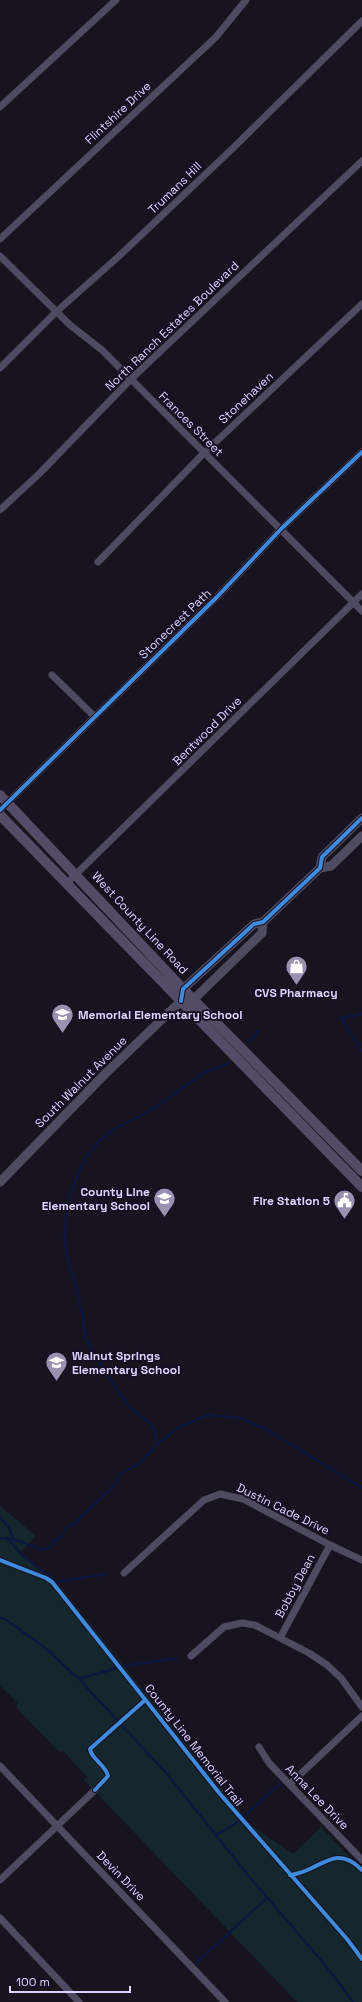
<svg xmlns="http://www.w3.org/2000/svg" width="362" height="2002" font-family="'Space Grotesk',sans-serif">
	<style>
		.green { fill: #14272c }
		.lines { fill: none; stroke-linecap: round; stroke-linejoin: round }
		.stream { stroke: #0d173d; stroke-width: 2.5 }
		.minor { stroke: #4e4a60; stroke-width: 7 }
		.tertiary { stroke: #4e4a60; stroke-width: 9 }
		.secondary { stroke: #524c66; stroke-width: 10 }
		.cycleway-casing { stroke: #161024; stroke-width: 6 }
		.cycleway { stroke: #408adc; stroke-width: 4 }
		.labels { text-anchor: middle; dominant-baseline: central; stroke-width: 4; stroke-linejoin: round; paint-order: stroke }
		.street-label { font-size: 12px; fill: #dfd4fd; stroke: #161024 }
		.poi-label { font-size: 12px; font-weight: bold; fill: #dfd4fd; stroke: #161024; text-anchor: start }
	</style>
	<rect width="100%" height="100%" fill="#18141f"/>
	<path class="green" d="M0,1506L36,1536L19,1554L41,1571L52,1576L251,1825L293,1854L321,1827L362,1870V2002H297L84,1780L87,1777L63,1751L59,1752L17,1708V1702L0,1686Z"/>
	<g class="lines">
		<path class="stream" d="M362,1014L341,1018L362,1051
			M249,1042L258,1031
			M156,1445C156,1424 150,1423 135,1412C130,1408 125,1400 121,1395C109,1377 95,1358 86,1338C82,1328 85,1316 80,1308C79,1285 65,1264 65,1240C64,1207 77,1158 105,1136C118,1125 135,1120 149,1111C168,1100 184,1086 202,1074C210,1069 225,1067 229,1063
			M0,1517L9,1528L13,1538
			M7,1537L21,1554L56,1582L106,1574
			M0,1538L16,1540L43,1550L53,1545L54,1540L62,1537L66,1528L75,1523L115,1485L120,1474L139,1464L156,1445L178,1428L208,1415L240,1418L266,1429L362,1488
			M0,1618L5,1619L44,1647L79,1679L166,1773L247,1874L326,1966L353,2002
			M124,1666L170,1659L176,1660
			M79,1679L118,1668
			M243,1817L280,1784
			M215,1835L229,1828L240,1820
			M196,1963L267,1898"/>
		<path class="minor" d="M0,107L116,0
			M0,239L216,37L246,0
			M0,256L70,325L102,350L362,611
			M0,368L56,312L118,257L231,150L362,21
			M0,510L39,474L130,380L362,161
			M98,562L204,453L362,304
			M52,675L94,716
			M0,810L217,597L281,529L362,452
			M67,883L362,594
			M124,1573L204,1500L220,1494L243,1499L330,1545L362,1560
			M280,1638L330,1545
			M191,1656L224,1627L242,1623L255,1625L309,1653L327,1665L341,1678L362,1707
			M259,1747L269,1763L362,1860
			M0,1766L225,2002
			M290,1784L362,1716
			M0,1880L95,1790
			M0,1918L79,2002"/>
		<path class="tertiary" d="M320,868L331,866L362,836
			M187,1000L194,999L262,933L263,922
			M0,1182L105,1074L181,1001L183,989L254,924L263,922L320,868L322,857L362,818"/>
		<path class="secondary" d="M0,795L183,989L362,1171
			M0,815L362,1187"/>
		<defs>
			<path id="cycleway" d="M0,810L217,597L281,529L362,452
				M181,1001L183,989L254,924L263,922L320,868L322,857L362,818
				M0,1560L46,1578L52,1582L220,1794L347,1939L362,1959
				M95,1790L108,1776C106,1765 91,1759 90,1749L144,1701
				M290,1875C319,1873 334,1841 362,1870"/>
		</defs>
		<use href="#cycleway" class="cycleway-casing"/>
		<use href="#cycleway" class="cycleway"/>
	</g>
	<defs>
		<symbol id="shop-pin" viewBox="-11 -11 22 30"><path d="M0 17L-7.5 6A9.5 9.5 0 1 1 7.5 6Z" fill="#9991af" stroke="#161024"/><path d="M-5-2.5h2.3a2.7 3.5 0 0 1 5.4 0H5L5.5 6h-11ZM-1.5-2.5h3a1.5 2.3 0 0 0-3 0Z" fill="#fff"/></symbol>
		<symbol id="school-pin" viewBox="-11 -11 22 30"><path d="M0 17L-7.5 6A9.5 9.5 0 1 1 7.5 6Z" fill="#9991af" stroke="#161024"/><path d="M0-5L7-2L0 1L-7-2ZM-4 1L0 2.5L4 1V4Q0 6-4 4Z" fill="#fff"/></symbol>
		<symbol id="civic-pin" viewBox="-11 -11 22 30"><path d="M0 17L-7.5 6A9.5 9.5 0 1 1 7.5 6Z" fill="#9991af" stroke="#161024"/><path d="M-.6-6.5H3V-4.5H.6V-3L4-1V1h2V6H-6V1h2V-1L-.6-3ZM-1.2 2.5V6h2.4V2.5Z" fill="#fff"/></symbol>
	</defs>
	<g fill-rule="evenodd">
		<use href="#shop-pin" x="284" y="954" width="25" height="34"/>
		<use href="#school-pin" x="50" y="1002" width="25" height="34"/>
		<use href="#school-pin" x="152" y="1186" width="25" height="34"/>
		<use href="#civic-pin" x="332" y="1188" width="25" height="34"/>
		<use href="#school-pin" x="44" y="1350" width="25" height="34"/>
	</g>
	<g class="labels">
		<g class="street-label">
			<text transform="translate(118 113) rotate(-43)">Flintshire Drive</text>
			<text transform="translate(175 188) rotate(-44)">Trumans Hill</text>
			<text transform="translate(172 326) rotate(-44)">North Ranch Estates Boulevard</text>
			<text transform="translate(246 398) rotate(-43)">Stonehaven</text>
			<text transform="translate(191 424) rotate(45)">Frances Street</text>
			<text transform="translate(175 624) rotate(-44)">Stonecrest Path</text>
			<text transform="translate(207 731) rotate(-45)">Bentwood Drive</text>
			<text transform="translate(140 923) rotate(47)">West County Line Road</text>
			<text transform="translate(81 1082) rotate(-45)">South Walnut Avenue</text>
			<text transform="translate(283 1509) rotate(26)">Dustin Cade Drive</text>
			<text transform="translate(295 1586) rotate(-62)">Bobby Dean</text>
			<text transform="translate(194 1745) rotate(52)">County Line Memorial Trail</text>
			<text transform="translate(317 1797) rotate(46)">Anna Lee Drive</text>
			<text transform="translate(121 1876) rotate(46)">Devin Drive</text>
		</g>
		<g class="poi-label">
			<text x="296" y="993" text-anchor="middle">CVS Pharmacy</text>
			<text x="78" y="1015">Memorial Elementary School</text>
			<text x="150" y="1192" text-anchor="end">County Line<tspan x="150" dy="14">Elementary School</tspan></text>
			<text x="330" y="1201" text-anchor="end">Fire Station 5</text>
			<text x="72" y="1356">Walnut Springs<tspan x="72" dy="14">Elementary School</tspan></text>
		</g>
	</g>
	<path d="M10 1986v6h120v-6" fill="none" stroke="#dfd4fd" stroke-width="2"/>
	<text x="16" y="1986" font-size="12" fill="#dfd4fd" stroke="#161024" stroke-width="3" paint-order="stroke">100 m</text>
</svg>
